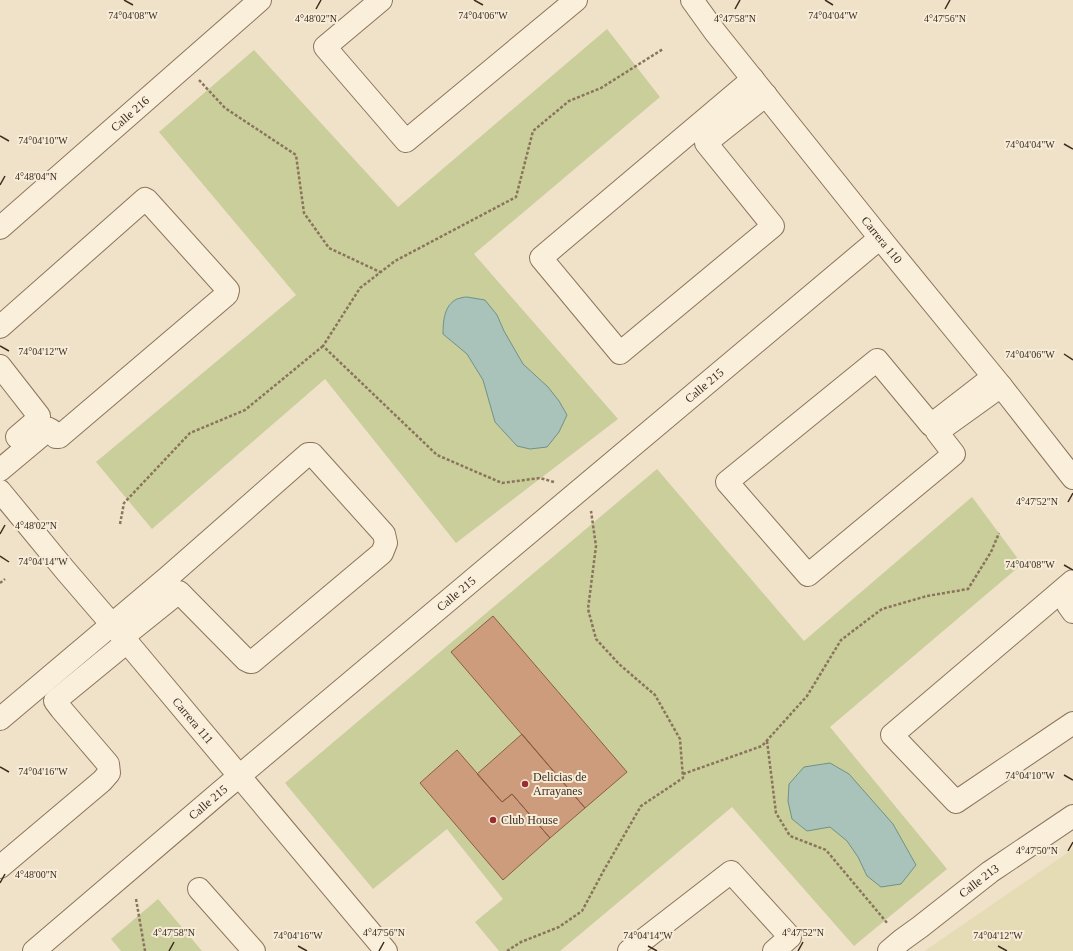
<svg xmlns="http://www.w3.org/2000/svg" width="1073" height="951" font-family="Georgia,serif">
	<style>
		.farmland { fill: #e5dbb5 }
		.green { fill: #c9ce9b }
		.water { fill: #a9c3ba; stroke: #6f9288 }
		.building { fill: #cd9c7d; stroke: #8b5c42 }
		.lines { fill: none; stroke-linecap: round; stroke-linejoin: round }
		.minor-casing { stroke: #8b745c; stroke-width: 24 }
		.path { stroke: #8b745c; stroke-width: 2.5; stroke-dasharray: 3 2; stroke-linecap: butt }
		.minor { stroke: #f9efdb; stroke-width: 22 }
		.ticks { fill: none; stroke: #3c2c20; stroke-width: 1.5 }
		.poi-dot { fill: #9b2c31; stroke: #f6ecd7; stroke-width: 1.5 }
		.labels { text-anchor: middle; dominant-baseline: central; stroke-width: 4; stroke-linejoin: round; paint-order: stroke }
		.street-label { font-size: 12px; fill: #3c2c20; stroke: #f6ecd7 }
		.poi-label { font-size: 12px; fill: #3c2c20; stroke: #f6ecd7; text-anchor: start }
		.ticks-label { font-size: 10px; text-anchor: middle; fill: #3c2c20; stroke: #f6ecd7; stroke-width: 4; stroke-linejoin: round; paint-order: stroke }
	</style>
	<rect width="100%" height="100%" fill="#efe2c8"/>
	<path class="farmland" d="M1073,849V951H925L926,950Z"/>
	<path class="green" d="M607,29L660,97L474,254L618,419L456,543L325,379L152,529L96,462L296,295L159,132L254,50L398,207Z
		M657,469L804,641L972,497L1022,564L830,727L947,869L854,946L732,807L560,951H499L475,922L503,899L447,829L373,889L285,783Z
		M158,899L202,951H121L111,939Z"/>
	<path class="water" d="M467,297L485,300L497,315L504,331L523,364L548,387L559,401L567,415L559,432L547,447L530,449L517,446L495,422L483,380L467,354L443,334C443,322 444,305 457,299C460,298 464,297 467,297Z
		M830,763L849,774L893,824L916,865L901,884L881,887L867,876L858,857L847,841L830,827L807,831L792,819L788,801L789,784L804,767Z"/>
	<path class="building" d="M493,616L627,772L585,808L451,652Z
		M522,734L585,808L550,838L512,794L502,802L477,774Z
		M457,750L502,802L512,794L550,838L503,880L420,783Z"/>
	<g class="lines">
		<defs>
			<g id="minor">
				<path d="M381,0L325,47L406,141L576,0"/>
				<path id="s1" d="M692,0L715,32L880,238L1001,386L1073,478"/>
				<path d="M753,79L541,258L620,353L773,226L706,143L766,95"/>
				<path id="s2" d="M0,228L260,0"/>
				<path d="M0,327L145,199L147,200L228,290L227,294L226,295L59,437H56L51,430L49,429L0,470"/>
				<path d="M0,366L39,416L38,419L17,437"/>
				<path d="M993,377L931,425L877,360L727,482L808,575L954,454L937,432L1001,386"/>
				<path id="s3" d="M0,491L65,570L127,642L386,951"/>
				<path d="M1073,581L892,735L956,802L1073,723"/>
				<path d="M1073,601L1068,605L1073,612"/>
				<path d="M0,719L167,578L308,454H312L313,455L384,534L386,543L382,553L252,662H250L246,660L179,592L123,637"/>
				<path d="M0,867L102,781L109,773L108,764L61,709L55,701L127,642"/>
				<path d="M199,889L254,951"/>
				<path id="s4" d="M34,951L219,793L880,238"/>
				<path d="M629,951L731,872L790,937L774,951"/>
				<path id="s5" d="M889,951L902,940L920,927L990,872L1073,816"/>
			</g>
		</defs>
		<use href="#minor" class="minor-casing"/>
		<path class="path" d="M199,80L225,108L296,155L304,213L329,248L380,272
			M554,482L540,478L502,483L437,455L323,346L360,288L395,261L516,197L533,131L569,101L601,88L663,49
			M120,524L124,503L190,433L245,410L323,346
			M0,583L5,579
			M767,741L776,813L790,836L826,850L888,924
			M683,774L762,746L807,696L841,640L882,609L927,596L968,589L991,552L999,533
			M136,899L145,951
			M507,951L521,942L559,927L582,911L604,870L641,806L683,778L680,739L655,695L619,664L596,639L588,609L596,546L591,511"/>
		<use href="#minor" class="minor"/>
	</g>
	<path class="ticks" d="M124,0L133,5M474,0L483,5M825,0L833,5M316,9L321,0M735,9L740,0M945,9L950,0M0,136L9,141M1064,144L1073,149M0,185L5,176M0,346L9,351M1064,354L1073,360M1068,502L1073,493M0,534L5,525M0,556L9,562M1064,565L1073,570M0,767L9,772M1064,775L1073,780M1068,851L1073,842M0,883L5,874M298,946L307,951M648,946L657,951M998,946L1007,951M169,951L174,942M379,951L384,942M798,951L803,942"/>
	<g class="poi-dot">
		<circle cx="525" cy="784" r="4"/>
		<circle cx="493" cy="820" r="4"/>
	</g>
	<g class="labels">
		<g class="street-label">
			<text stroke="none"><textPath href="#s2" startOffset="173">Calle 216</textPath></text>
			<text stroke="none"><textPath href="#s1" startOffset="306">Carrera 110</textPath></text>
			<text stroke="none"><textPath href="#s4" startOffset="877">Calle 215</textPath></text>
			<text stroke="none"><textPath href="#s4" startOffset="553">Calle 215</textPath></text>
			<text stroke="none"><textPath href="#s3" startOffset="300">Carrera 111</textPath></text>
			<text stroke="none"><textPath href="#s4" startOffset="229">Calle 215</textPath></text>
			<text stroke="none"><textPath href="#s5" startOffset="114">Calle 213</textPath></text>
		</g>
		<g class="poi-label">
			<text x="533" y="777">Delicias de<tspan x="533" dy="14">Arrayanes</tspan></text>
			<text x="501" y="820">Club House</text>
		</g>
	</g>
	<g class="ticks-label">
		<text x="133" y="19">74°04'08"W</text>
		<text x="483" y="19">74°04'06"W</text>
		<text x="833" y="19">74°04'04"W</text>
		<text x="316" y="22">4°48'02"N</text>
		<text x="735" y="22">4°47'58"N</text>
		<text x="945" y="22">4°47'56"N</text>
		<text x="43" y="144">74°04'10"W</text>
		<text x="1030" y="148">74°04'04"W</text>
		<text x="36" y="180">4°48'04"N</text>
		<text x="43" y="355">74°04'12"W</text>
		<text x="1030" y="358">74°04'06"W</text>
		<text x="1037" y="505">4°47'52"N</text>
		<text x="36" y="529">4°48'02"N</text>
		<text x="43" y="565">74°04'14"W</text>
		<text x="1030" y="568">74°04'08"W</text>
		<text x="43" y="775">74°04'16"W</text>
		<text x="1030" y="779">74°04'10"W</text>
		<text x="1037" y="854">4°47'50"N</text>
		<text x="36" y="878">4°48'00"N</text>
		<text x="174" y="936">4°47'58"N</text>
		<text x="384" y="936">4°47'56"N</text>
		<text x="803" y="936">4°47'52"N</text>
		<text x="298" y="939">74°04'16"W</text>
		<text x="648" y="939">74°04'14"W</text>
		<text x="998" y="939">74°04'12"W</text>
	</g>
</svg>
